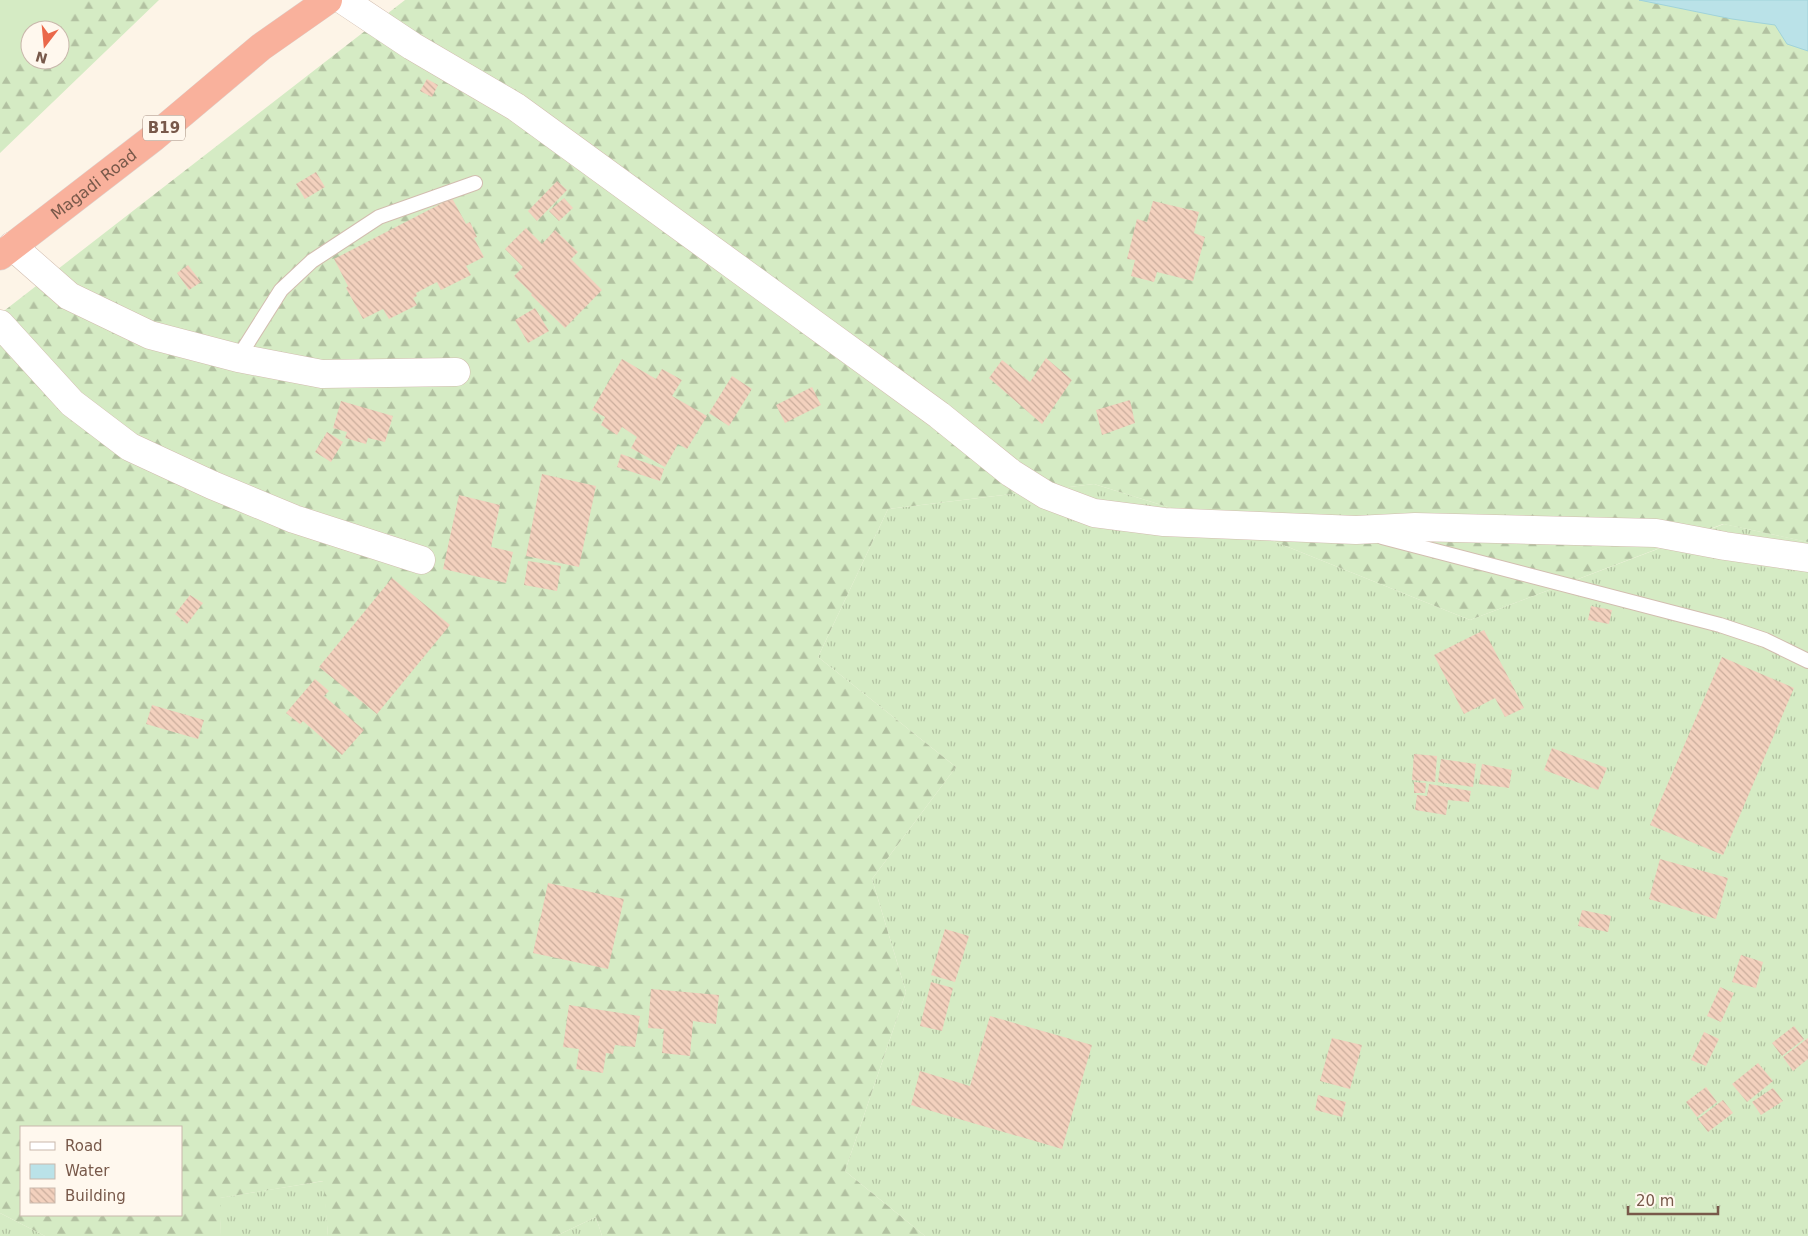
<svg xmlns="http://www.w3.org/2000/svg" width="1808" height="1236" font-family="'DejaVu Sans',sans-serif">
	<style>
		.grass { fill: url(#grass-tufts) }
		.forest { fill: url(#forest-firs); fill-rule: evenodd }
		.park { fill: #d5ebc4 }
		.water { fill: #bae2e8; stroke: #a0d3da }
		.building { fill: url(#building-back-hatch) }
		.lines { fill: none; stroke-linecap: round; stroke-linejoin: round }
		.lane-casing { stroke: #d2bdaf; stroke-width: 16 }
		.street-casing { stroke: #d2bdaf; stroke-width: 29 }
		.highway-casing { stroke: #dcd4d0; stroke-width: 29 }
		.lane { stroke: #fff; stroke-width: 14 }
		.street { stroke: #fff; stroke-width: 28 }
		.highway { stroke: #f9b19c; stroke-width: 28 }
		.labels { text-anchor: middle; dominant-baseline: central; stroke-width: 4.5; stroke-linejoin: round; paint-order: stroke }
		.shield { fill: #fff8ee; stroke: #a0897b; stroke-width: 1 }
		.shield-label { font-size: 15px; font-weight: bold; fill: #78594a }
		.street-label { font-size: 16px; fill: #78594a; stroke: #fff8ee }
	</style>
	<defs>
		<pattern id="grass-tufts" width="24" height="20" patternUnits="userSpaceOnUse" patternTransform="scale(1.25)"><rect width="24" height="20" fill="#d5ebc4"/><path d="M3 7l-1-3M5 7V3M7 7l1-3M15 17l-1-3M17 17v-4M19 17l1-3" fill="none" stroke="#b2c1a1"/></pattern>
		<pattern id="forest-firs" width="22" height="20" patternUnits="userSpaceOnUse" patternTransform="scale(1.25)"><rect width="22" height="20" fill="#d5ebc4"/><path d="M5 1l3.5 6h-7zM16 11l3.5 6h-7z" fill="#b2c1a1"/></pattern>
		<pattern id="building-back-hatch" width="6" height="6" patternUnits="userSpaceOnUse" patternTransform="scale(1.25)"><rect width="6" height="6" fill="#f3d1be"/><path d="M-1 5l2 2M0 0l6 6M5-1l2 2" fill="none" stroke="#caad9c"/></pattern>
	</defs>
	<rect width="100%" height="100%" fill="#fdf4e7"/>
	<path class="grass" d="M1094,484L1258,535L1470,620L1724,524L1808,542V1236H925L845,1171L906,992L872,879L956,767L818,657L888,509Z
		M324,1181L328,1236H221L219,1198Z
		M0,1213L45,1236H0Z
		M596,1217L602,1236H556Z"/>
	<path class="forest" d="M0,0H159L0,153ZM30,30H60V60H30Z
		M405,0H1808V542L1723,524L1470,620L1258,535L1094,484L888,509L818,657L956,767L872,879L906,992L845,1171L925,1236H602L596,1217L556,1236H328L323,1181L220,1198L221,1236H45L0,1213V314ZM21,1127H181V1215H21Z"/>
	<path class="park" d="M0,0H80L49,30H30V48L0,77Z"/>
	<path class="water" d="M1639,0H1808V51L1787,44L1775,25L1732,19Z"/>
	<path class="building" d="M427,79L438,85L432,97L420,91Z
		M316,172L325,187L305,199L296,184Z
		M557,181L567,190L537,221L528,211Z
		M452,198L466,224L470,222L477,237L474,238L484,257L466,266L471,275L441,290L437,282L416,293L417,296L413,298L417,305L389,319L383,309L363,319L346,288L348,286L334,259Z
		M564,198L573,208L559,221L549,211Z
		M1153,201L1199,212L1194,233L1205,237L1193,281L1157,272L1154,282L1131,276L1135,260L1127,259L1137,219L1147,222Z
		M526,228L542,244L555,230L578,252L571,259L602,290L565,328L531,295L532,294L514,276L523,267L505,249Z
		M188,265L201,282L189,290L177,273Z
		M535,308L549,331L528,343L515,320Z
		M1046,358L1072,380L1042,424L989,378L1002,360L1030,382Z
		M622,359L656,379L662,369L682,380L672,396L707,416L687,449L678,444L665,467L631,448L637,437L622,427L617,435L601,425L605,417L592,410Z
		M732,376L752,389L729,426L709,413Z
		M812,387L821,405L785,423L776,405Z
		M1130,400L1135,423L1102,435L1096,410Z
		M341,401L393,416L385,442L368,438L366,444L345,438L347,432L333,428Z
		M327,432L343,442L331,462L315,452Z
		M621,454L664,469L660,481L617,467Z
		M542,474L596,486L579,567L526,556Z
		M459,495L500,505L491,547L513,552L506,583L443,569Z
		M528,561L561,566L557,591L524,585Z
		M392,578L450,625L377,714L319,667Z
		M190,595L203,603L187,624L175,614Z
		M1591,606L1612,610L1609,624L1588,620Z
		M1484,630L1524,708L1505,717L1495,698L1464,714L1434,655Z
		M1722,657L1794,688L1723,855L1650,825Z
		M315,679L329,691L324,696L364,730L342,755L303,721L300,724L286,713Z
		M152,705L204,720L198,739L146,724Z
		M1552,748L1607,768L1598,790L1544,770Z
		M1414,754L1437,756L1435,782L1412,780Z
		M1441,759L1476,764L1473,787L1438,782Z
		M1482,764L1512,770L1509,788L1479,784Z
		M1414,782L1426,783L1425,793H1414Z
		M1429,784L1471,791L1469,802L1448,800L1446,815L1415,810L1417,795L1427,796Z
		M1660,859L1728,878L1716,919L1649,899Z
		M548,883L624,899L608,969L533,953Z
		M1582,910L1611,916L1608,932L1578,926Z
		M945,929L969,936L955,982L931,975Z
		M1741,955L1763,962L1756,988L1732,982Z
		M931,982L953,988L942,1031L920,1026Z
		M1720,987L1734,993L1721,1022L1707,1016Z
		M651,989L719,995L716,1024L693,1021L690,1056L662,1053L664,1029L648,1028Z
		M569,1005L640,1016L635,1047L615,1045L613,1054L606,1053L603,1073L576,1069L579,1049L563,1047Z
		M990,1016L1092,1045L1062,1149L911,1105L920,1071L970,1086Z
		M1794,1026L1804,1039L1782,1056L1772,1043Z
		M1704,1032L1719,1039L1706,1066L1691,1060Z
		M1332,1038L1362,1045L1350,1089L1320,1081Z
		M1808,1038V1059L1793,1071L1783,1057Z
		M1758,1063L1773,1081L1747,1102L1732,1084Z
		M1706,1087L1717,1102L1697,1117L1686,1102Z
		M1773,1088L1783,1101L1761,1115L1752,1102Z
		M1318,1095L1346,1102L1342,1117L1315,1110Z
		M1723,1100L1733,1113L1708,1132L1698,1119Z"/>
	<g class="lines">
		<defs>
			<path id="lane" d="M238,358L281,290L312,261L379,217L475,183
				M1382,537L1720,625L1765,640L1808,661"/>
			<path id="street" d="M343,0L412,46L516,107L939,415L1011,473L1046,495L1094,513L1164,522L1356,530L1415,527L1656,533L1725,546L1808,558
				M12,246L69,296L150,335L238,358L322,374L456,372
				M0,324L72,403L130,447L212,485L294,519L421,560"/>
			<g id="highway">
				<path id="s1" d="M0,256L153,138L261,47L328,0"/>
			</g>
		</defs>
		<use href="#lane" class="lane-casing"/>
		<use href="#street" class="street-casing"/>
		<use href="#highway" class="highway-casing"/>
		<use href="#lane" class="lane"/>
		<use href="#street" class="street"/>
		<use href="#highway" class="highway"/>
	</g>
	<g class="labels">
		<rect class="shield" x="143" y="115.5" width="42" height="25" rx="4"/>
		<g class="shield-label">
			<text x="164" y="128">B19</text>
		</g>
		<g class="street-label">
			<text stroke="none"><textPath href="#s1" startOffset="118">Magadi Road</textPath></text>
		</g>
	</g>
	<rect x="20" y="1126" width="162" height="90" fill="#fff8ee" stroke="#c9b8ac"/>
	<rect x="30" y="1142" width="25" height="8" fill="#ffffff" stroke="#c9b8ac"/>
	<text x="65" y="1151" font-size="15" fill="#78594a">Road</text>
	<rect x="30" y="1164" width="25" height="15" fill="#bae2e8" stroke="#c9b8ac"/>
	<text x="65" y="1176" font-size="15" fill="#78594a">Water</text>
	<rect x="30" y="1188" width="25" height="15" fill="url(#building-back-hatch)" stroke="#c9b8ac"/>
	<text x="65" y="1201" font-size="15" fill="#78594a">Building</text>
	<g transform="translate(45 45) rotate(196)"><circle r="24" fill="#fff8ee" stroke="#c9b8ac"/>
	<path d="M0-4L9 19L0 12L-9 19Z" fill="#ea6849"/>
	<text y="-8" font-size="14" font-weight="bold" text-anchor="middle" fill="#78594a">N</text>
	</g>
	<path d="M1628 1206v8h90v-8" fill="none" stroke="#78594a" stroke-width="2.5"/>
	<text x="1636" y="1206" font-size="15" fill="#78594a" stroke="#fff8ee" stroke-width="4" paint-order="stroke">20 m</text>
</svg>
